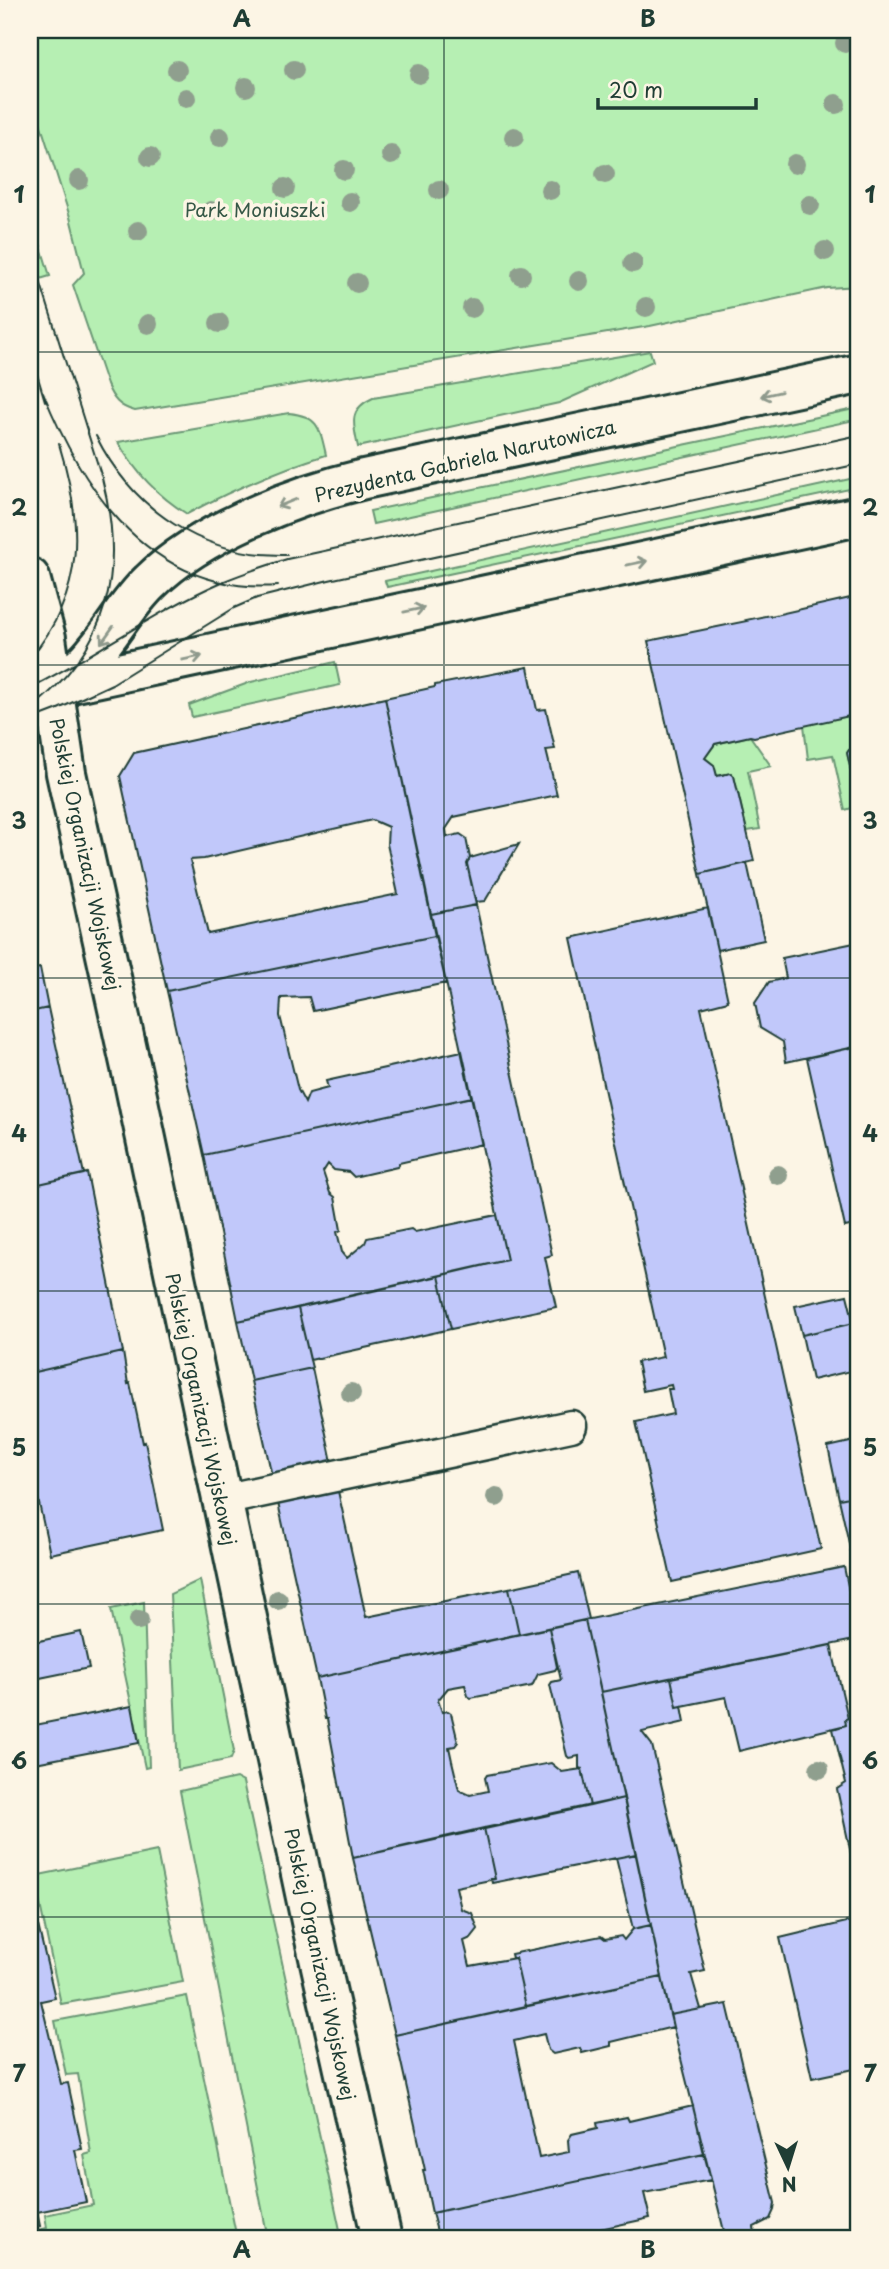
<svg xmlns="http://www.w3.org/2000/svg" width="889" height="2269" font-family="'Playpen Sans',sans-serif">
	<style>
		.green { fill: #b6efb3; stroke: #6a9674; stroke-width: 2 }
		.building { fill: #c1c8fa; stroke: #1f3d34; stroke-width: 2; fill-rule: evenodd }
		.lines { fill: none; stroke-linecap: round; stroke-linejoin: round }
		.service-casing { stroke: #1f3d34; stroke-width: 35 }
		.tertiary-casing { stroke: #1f3d34; stroke-width: 44 }
		.service { stroke: #fcf5e5; stroke-width: 30 }
		.tertiary { stroke: #fcf5e5; stroke-width: 38 }
		.tram { stroke: #1f3d34; stroke-width: 2 }
		.tree { fill: #8f9f8e }
		.oneway { stroke: #8e998c }
		.grid { fill: none; stroke: #1f3d34; stroke-width: 2; stroke-opacity: 0.55 }
		.labels { text-anchor: middle; dominant-baseline: central; stroke-width: 7; stroke-linejoin: round; paint-order: stroke }
		.park-label { font-size: 19px; fill: #365847; stroke: #fcf5e5 }
		.street-label { font-size: 19px; fill: #1f3d34; stroke: #fcf5e5 }
		.neatline { fill: none; stroke: #1f3d34; stroke-width: 2.5 }
		.grid-label { font-size: 23px; text-anchor: middle; font-weight: bold; fill: #1f3d34 }
	</style>
	<rect width="100%" height="100%" fill="#fcf5e5"/>
	<filter id="ink" filterUnits="userSpaceOnUse"><feTurbulence type="fractalNoise" baseFrequency=".0143" numOctaves="2"/><feDisplacementMap in="SourceGraphic" scale="14" xChannelSelector="R" yChannelSelector="G"/><feConvolveMatrix kernelMatrix="1 2 1 2 8 2 1 2 1" color-interpolation-filters="sRGB"/></filter>
	<g filter="url(#ink)">
		<path class="green" d="M30,30H859V286L827,288L650,326L135,411C119,407 113,399 107,385L73,285L84,273L70,217L30,91Z
			M30,212L50,276L30,282Z
			M650,351L653,361L559,403L358,447C353,424 348,409 373,398Z
			M859,408V419L373,524L370,511Z
			M289,413C319,416 320,429 326,455C277,470 232,490 187,514C158,496 135,472 118,442Z
			M859,477V487L387,587L385,581Z
			M335,662L340,685L192,717L189,705L251,682Z
			M849,716L859,722V748L849,750L847,753L859,806L845,810L833,755L808,759L804,725Z
			M750,736L771,766L748,771L760,829L747,831L734,776L730,773L717,776L714,765L705,758L715,744Z
			M200,1580L234,1751L231,1759L178,1770L170,1594Z
			M144,1602L149,1767L145,1768L111,1609Z
			M236,1778L243,1782L342,2239H268L180,1791Z
			M157,1851L183,1982L61,2004L34,1876Z
			M187,1996L237,2239H30V2232L47,2228L45,2215L93,2205L84,2155L91,2153L78,2074L66,2075L55,2021Z"/>
		<path class="building" d="M859,596V722L849,716L754,737L750,736L715,744L705,758L714,765L717,776L731,773L734,776L754,861L700,874L648,641L747,621L746,620L770,615L771,616Z
			M528,667L537,710L546,709L555,749L546,750L557,795L454,817L446,829L447,837L460,834L466,838L470,858L467,864L476,905L431,914L385,698L435,687V685Z
			M385,698L435,936L167,991L120,776L134,753ZM372,820L388,827L387,844L398,894L208,934L190,860L204,859Z
			M859,748V806L847,753L849,750Z
			M519,844L485,901L476,902L467,864L470,858Z
			M747,863L764,940L717,950L700,874Z
			M476,905L552,1255L545,1257L556,1307L451,1329L439,1276L507,1260L431,914Z
			M708,908L728,1001L701,1008L821,1549L672,1582L636,1422L673,1414L668,1389H672L671,1385L643,1391L637,1362L663,1357L571,938Z
			M435,936L446,983L313,1011L309,997L281,998L280,1016L298,1090L305,1103L309,1093L328,1088L326,1081L462,1051L472,1097L204,1155L167,991Z
			M859,942V1046L786,1062L783,1042L760,1028L755,1003L769,982L786,978L782,958Z
			M40,968L48,1008L30,1012V970Z
			M48,1008L84,1174L30,1186V1012Z
			M859,1046V1224L845,1227L807,1058Z
			M472,1097L482,1144L399,1163V1165L397,1167L354,1177L349,1172L334,1170L328,1164L323,1172L330,1193L335,1197L341,1230L337,1232L342,1252L347,1258L365,1243L367,1238L411,1229L415,1232L497,1215L507,1260L238,1321L204,1155Z
			M87,1173L123,1352L30,1373V1186Z
			M439,1276L451,1329L310,1360L298,1308Z
			M847,1295L854,1323L802,1335L795,1306Z
			M298,1308L312,1368L251,1381L238,1321Z
			M854,1323L859,1344V1369L812,1380L802,1335Z
			M123,1352L128,1384L130,1383L143,1443L145,1442L163,1530L50,1554L30,1462V1373Z
			M312,1368L332,1462L272,1476L251,1381Z
			M859,1440V1495L839,1499L828,1447Z
			M338,1491L366,1617L509,1588L519,1634L317,1678L278,1503Z
			M859,1495V1550L851,1552L839,1499Z
			M844,1567L859,1639L601,1692L585,1620Z
			M578,1573L589,1619L519,1634L509,1588Z
			M585,1620L624,1798L590,1806L582,1769L579,1768V1756L569,1758L567,1756L550,1685L552,1682L561,1680L549,1628Z
			M549,1628L557,1667L555,1670L538,1674L532,1686L471,1698L468,1696L465,1685L448,1688L438,1700L442,1712L448,1711L451,1713L458,1742L455,1746L449,1747L452,1761L459,1790L470,1795L488,1791L485,1778L487,1775L551,1763L562,1772L582,1769L590,1806L353,1858L327,1719H325L317,1678Z
			M81,1632L89,1668L30,1680V1643Z
			M831,1645L848,1718L845,1719L846,1725L739,1751L726,1697L677,1707L671,1678Z
			M671,1678L677,1707L682,1706L685,1722L642,1732L652,1745L705,1971L691,1974L701,2009L670,2015L601,1692Z
			M132,1706L139,1743L30,1764V1726Z
			M859,1716V1863L855,1864L853,1863L837,1789L846,1783L833,1729L846,1725L845,1719Z
			M624,1798L636,1854L492,1883L491,1879H495L484,1828Z
			M484,1828L495,1879L456,1887L461,1909L472,1913L478,1929L471,1938L464,1941L470,1966L515,1958L526,2006L395,2035L353,1858Z
			M636,1854L651,1925L633,1929L616,1858Z
			M30,1891L55,1998L41,2001L61,2084L68,2083L82,2149L75,2150L86,2202L37,2212L40,2226L30,2227Z
			M859,1919V2068L812,2078L780,1938Z
			M651,1925L662,1977L526,2006L515,1958H512L511,1954L601,1936L605,1939L621,1936L624,1940L633,1929Z
			M662,1977L673,2027L611,2042V2046L582,2053L580,2048L553,2054L548,2050L544,2034L514,2041L539,2158L569,2152L568,2140L572,2134L598,2128L597,2123L627,2117L629,2121L693,2106L704,2154L432,2213L423,2170H425L395,2035Z
			M727,2004L775,2203L774,2210L770,2219L754,2227L756,2239L769,2236L772,2239H726L670,2015Z
			M704,2154L711,2180L644,2193L650,2218L555,2239H439L432,2213Z"/>
		<g class="lines">
			<defs>
				<path id="service" d="M222,1500L571,1426"/>
				<path id="tertiary" d="M30,578L46,638L66,773L133,1077L312,1926L382,2239
					M62,685L859,516
					M35,697C57,686 78,673 94,653C114,630 128,603 150,582C200,532 296,495 364,479L859,374"/>
			</defs>
			<use href="#service" class="service-casing"/>
			<use href="#tertiary" class="tertiary-casing"/>
			<use href="#service" class="service"/>
			<use href="#tertiary" class="tertiary"/>
			<path class="tram" d="M30,249L102,478C126,570 109,649 30,709
				M30,351L45,401
				M43,392C84,494 154,595 278,586
				M96,436C133,510 203,557 287,555
				M30,658C86,592 83,522 59,444
				M30,688C95,656 155,611 222,582C243,573 265,566 287,559L859,435
				M30,720L56,710L112,684L234,608L257,598L329,580L859,464"/>
		</g>
		<g class="tree">
			<circle cx="845" cy="43" r="10"/>
			<circle cx="177" cy="70" r="10"/>
			<circle cx="294" cy="70" r="10"/>
			<circle cx="419" cy="74" r="10"/>
			<circle cx="246" cy="87" r="10"/>
			<circle cx="186" cy="98" r="10"/>
			<circle cx="836" cy="104" r="10"/>
			<circle cx="220" cy="137" r="10"/>
			<circle cx="514" cy="137" r="10"/>
			<circle cx="391" cy="155" r="10"/>
			<circle cx="150" cy="157" r="10"/>
			<circle cx="795" cy="164" r="10"/>
			<circle cx="344" cy="170" r="10"/>
			<circle cx="605" cy="174" r="10"/>
			<circle cx="79" cy="180" r="10"/>
			<circle cx="285" cy="188" r="10"/>
			<circle cx="439" cy="190" r="10"/>
			<circle cx="550" cy="190" r="10"/>
			<circle cx="350" cy="202" r="10"/>
			<circle cx="810" cy="205" r="10"/>
			<circle cx="211" cy="211" r="10"/>
			<circle cx="138" cy="231" r="10"/>
			<circle cx="825" cy="251" r="10"/>
			<circle cx="633" cy="263" r="10"/>
			<circle cx="521" cy="275" r="10"/>
			<circle cx="579" cy="281" r="10"/>
			<circle cx="357" cy="283" r="10"/>
			<circle cx="646" cy="307" r="10"/>
			<circle cx="472" cy="308" r="10"/>
			<circle cx="219" cy="323" r="10"/>
			<circle cx="148" cy="324" r="10"/>
			<circle cx="778" cy="1175" r="10"/>
			<circle cx="351" cy="1393" r="10"/>
			<circle cx="496" cy="1497" r="10"/>
			<circle cx="278" cy="1600" r="10"/>
			<circle cx="139" cy="1620" r="10"/>
			<circle cx="819" cy="1769" r="10"/>
		</g>
		<defs><path id="oneway-shaft" d="M-6 0H5M1.5-3L5.5 0L1.5 3" fill="none" stroke-width="1.6" stroke-linecap="round" stroke-linejoin="round" transform="scale(1.75)"/></defs>
		<g class="oneway">
			<use href="#oneway-shaft" transform="translate(771 394) rotate(167)"/>
			<use href="#oneway-shaft" transform="translate(287 503) rotate(158)"/>
			<use href="#oneway-shaft" transform="translate(637 563) rotate(-12)"/>
			<use href="#oneway-shaft" transform="translate(414 610) rotate(-12)"/>
			<use href="#oneway-shaft" transform="translate(107 635) rotate(126)"/>
			<use href="#oneway-shaft" transform="translate(192 658) rotate(-12)"/>
		</g>
	</g>
	<path class="grid" d="M444,30V2239M30,352H859M30,665H859M30,978H859M30,1291H859M30,1604H859M30,1917H859"/>
	<g class="labels">
		<g class="park-label">
			<text x="255" y="209">Park Moniuszki</text>
		</g>
		<g class="street-label">
			<text transform="translate(465 460) rotate(-13)">Prezydenta Gabriela Narutowicza</text>
			<text transform="translate(86 854) rotate(78)">Polskiej Organizacji Wojskowej</text>
			<text transform="translate(202 1409) rotate(78)">Polskiej Organizacji Wojskowej</text>
			<text transform="translate(321 1964) rotate(78)">Polskiej Organizacji Wojskowej</text>
		</g>
	</g>
	<rect width="889" height="2269" fill="none" stroke="#fcf5e5" stroke-width="77"/>
	<g transform="translate(788 2167) rotate(176)" stroke="#fcf5e5" stroke-width="5" paint-order="stroke">
	<path d="M0-5L12 26L0 18L-12 26Z" fill="#1f3d34"/>
	<text y="-10" font-size="19" font-weight="bold" text-anchor="middle" fill="#1f3d34">N</text>
	</g>
	<path d="M598 98v10h158v-10" fill="none" stroke="#1f3d34" stroke-width="3.5"/>
	<text x="609" y="98" font-size="21" fill="#1f3d34" stroke="#fcf5e5" stroke-width="5" paint-order="stroke">20 m</text>
	<rect x="38" y="38" width="812" height="2192" class="neatline"/>
	<g class="grid-label">
		<text x="242" y="27">A</text>
		<text x="648" y="27">B</text>
		<text x="19" y="203">1</text>
		<text x="870" y="203">1</text>
		<text x="19" y="516">2</text>
		<text x="870" y="516">2</text>
		<text x="19" y="829">3</text>
		<text x="870" y="829">3</text>
		<text x="19" y="1142">4</text>
		<text x="870" y="1142">4</text>
		<text x="19" y="1456">5</text>
		<text x="870" y="1456">5</text>
		<text x="19" y="1769">6</text>
		<text x="870" y="1769">6</text>
		<text x="19" y="2082">7</text>
		<text x="870" y="2082">7</text>
		<text x="242" y="2258">A</text>
		<text x="648" y="2258">B</text>
	</g>
</svg>
